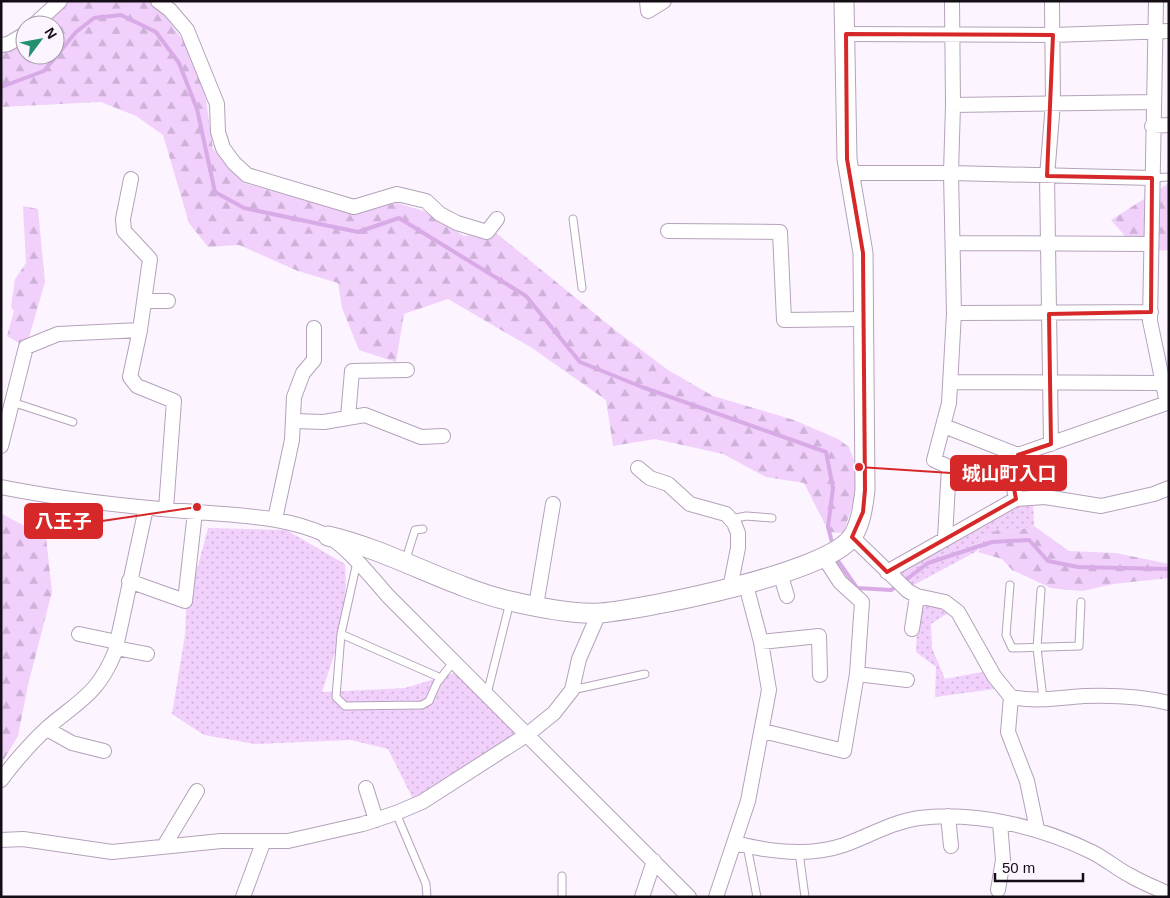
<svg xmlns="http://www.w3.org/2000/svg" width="1170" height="898" font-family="Arial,'Noto Sans JP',sans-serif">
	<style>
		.grass { fill: url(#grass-dots) }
		.forest { fill: url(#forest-firs) }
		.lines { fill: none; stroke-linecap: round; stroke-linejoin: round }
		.stream { stroke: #d8abe7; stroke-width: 4 }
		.lane-casing { stroke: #b4a2ba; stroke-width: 9 }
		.street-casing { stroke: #b4a2ba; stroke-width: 16 }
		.secondary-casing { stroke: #b4a2ba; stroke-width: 21 }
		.lane { stroke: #fff; stroke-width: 7 }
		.street { stroke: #fff; stroke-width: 14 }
		.secondary { stroke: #fff; stroke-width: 19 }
		.marked { fill: none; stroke: #d62828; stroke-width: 4; stroke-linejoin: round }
		.leader { fill: none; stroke: #d62828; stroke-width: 2 }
		.callout-dot { fill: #d62828; stroke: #fcf5ff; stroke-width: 2 }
		.callout { fill: #d62828; stroke: #d62828; stroke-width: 2 }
		.callout-label { font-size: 19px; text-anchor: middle; font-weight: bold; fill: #fff }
	</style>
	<defs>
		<pattern id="grass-dots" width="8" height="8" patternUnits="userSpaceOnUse" patternTransform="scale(1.25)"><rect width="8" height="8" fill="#f1d0fc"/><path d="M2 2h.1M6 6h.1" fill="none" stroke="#ceb1d7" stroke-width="1.8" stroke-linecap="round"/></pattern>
		<pattern id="forest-firs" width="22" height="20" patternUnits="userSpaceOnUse" patternTransform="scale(1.25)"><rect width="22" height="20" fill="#f1d0fc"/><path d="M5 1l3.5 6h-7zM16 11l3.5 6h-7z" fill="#ceb1d7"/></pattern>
	</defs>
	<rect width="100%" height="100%" fill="#fcf5ff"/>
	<path class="grass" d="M1033,498L1034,526L1007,533L1001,528L984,538L977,551L910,587L898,575L1016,504Z
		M208,528L286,530L345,564L346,587L341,634L322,692L405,688L458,672L517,735L414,801L388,749L351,740L255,744L204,735L172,714L185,635L186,611Z
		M922,604L951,611L931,624L932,648L945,679L982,672L995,689L935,697L936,667L916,652L917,630Z"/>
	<path class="forest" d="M70,1H154L201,65L213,149L244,183L349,213L397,203L424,211L464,236L495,232L615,330L668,370L713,396L794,420L838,439L849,447L857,469V493L843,533L829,532L804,483L766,477L723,454L655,439L613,446L606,400L532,348L448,299L404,314L396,362L359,350L342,308L338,283L298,271L239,245L208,247L189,223L163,135L136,116L101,102L1,107V52L25,35V55H55V25H35L55,5Z
		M1169,183V250L1139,252L1111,220Z
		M23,206L38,209L45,282L26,347L7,336L14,311L11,307L15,279L26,263Z
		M2,514L46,537L52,592L28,685L18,736L1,764Z
		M1034,526L1069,551L1116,553L1169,564V578L1113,584L1083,591L1068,590L1051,588L1012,570L1002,559L978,552L985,537L1001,528L1007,533Z"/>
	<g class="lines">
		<path class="stream" d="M1,87L44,71L76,32L94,18L121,15L156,32L179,63L197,109L215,192L244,208L358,232L399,218L526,296L580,362L642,387L826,452L833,488L828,527L833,546
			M836,558L857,588L891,590L897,586
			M903,582L928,563L992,542L1029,540L1048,561L1078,567L1169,569"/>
		<defs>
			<path id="lane" d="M1152,178L1169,177
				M573,219L582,288
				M12,402L73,422
				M731,519L746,516L772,518
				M357,562L341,634L336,697L345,706L422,705L429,701L437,683L454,661
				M405,562L415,530L423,529
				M1010,585L1006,635L1012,648L1079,646L1081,602
				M1041,590L1037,648L1043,699
				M341,634L441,678
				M572,690L645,674
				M487,694L510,602
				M396,813L426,884L427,897
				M747,846L757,897
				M799,852L805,897
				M562,897V876"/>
			<path id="street" d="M158,1L170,10L187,30L217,104L218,132L223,148L234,163L247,175L354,207L397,194L426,201L440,214L457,223L487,232L497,219
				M647,1L648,11L664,1
				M34,25L60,1
				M846,34L1053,35L1169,31
				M1,45L8,44L25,34
				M953,105L1152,102
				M1152,126L1169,125
				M849,173H951L1152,178
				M668,231L780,232L784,320L864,319
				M953,243L1151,244
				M144,301H168
				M954,313L1151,312
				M140,330L130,377L137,386L174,401L166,509
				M951,382L1163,383
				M348,417L352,371L407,370
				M294,421L324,422L365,415L421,437L443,436
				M944,426L1018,455
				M1051,444L1047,176L1053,103L1052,1
				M1,446L26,347L58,334L140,330L150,259L124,231L123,219L131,179
				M638,468L650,478L668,484L690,504L726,514L734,523L738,533V548L730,588
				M1,487C66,500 131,507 197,512C241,516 285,516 326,535C347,546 373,579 388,596L689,897
				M1016,499L1045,497L1101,506L1154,494L1169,488
				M275,519L292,440L294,397L303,373L314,360V328
				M852,537L908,591L917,596L945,602L958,612L994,676L1011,697C1035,702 1059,698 1084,696C1113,695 1141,696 1169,703
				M945,538L949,467L934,460L949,403L954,313L951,173L953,105L952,1
				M887,572L1016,499L1010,467L1018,455L1167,403L1150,321L1156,1
				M780,573L787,596
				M129,581L185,601L195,512
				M536,606L553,504
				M912,629L917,596
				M79,634L117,642
				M761,642L819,636L820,675
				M116,648L147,654
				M857,674L907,680
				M1011,697L1008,732L1027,781L1037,829
				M47,729L72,743L104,751
				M763,731L844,751L857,674L862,602L840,582L823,556
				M1,780C15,761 30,744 47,728C80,700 98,694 115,652L146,508
				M366,788L376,820
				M948,816L951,846
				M1,840L23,839L112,852L221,841H288L363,824L396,813L422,802L528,734L554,713L572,690L579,659L599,613
				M735,843C770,852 809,857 844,845C869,836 892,822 919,818C976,811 1041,827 1092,852C1106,859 1117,869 1131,876C1143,883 1156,888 1169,894
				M164,846L197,791
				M998,890L1003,860L1000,823
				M243,897L263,843
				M642,897L654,861
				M716,897L748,801L769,690L761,642L746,585"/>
			<path id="secondary" d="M328,536C392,551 447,586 510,601C536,607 574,615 600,613C646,609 828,573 852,537C861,524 863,506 865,490L863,253L847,159L844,1"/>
		</defs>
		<use href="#lane" class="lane-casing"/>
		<use href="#street" class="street-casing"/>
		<use href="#secondary" class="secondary-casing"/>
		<use href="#lane" class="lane"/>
		<use href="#street" class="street"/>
		<use href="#secondary" class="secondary"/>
	</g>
	<path class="marked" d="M846,34L1053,35L1047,176L1152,178L1151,312L1049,314L1051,444L1018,455L1010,467L1016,499L887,572L852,537L863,512L865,490L863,253L847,159Z"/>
	<path class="leader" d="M859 467L951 473M197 507L102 521"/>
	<g class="callout-dot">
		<circle cx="859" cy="467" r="5"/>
		<circle cx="197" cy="507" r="5"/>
	</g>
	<g class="callout">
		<rect x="951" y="456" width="115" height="34" rx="5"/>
		<rect x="25" y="504" width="77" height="34" rx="5"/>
	</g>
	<g class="callout-label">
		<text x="1009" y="480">城山町入口</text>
		<text x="63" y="528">八王子</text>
	</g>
	<rect width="1170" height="898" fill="none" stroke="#150e17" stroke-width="5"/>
	<g transform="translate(40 40) rotate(58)"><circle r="24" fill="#fcf5ff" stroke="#a099a2"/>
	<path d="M0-4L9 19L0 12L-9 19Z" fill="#23906f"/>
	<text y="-8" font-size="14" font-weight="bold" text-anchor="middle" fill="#150e17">N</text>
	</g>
	<path d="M995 873v8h88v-8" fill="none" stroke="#150e17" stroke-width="2.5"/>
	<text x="1002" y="873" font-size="15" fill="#150e17" stroke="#fcf5ff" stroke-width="4" paint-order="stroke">50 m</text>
</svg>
